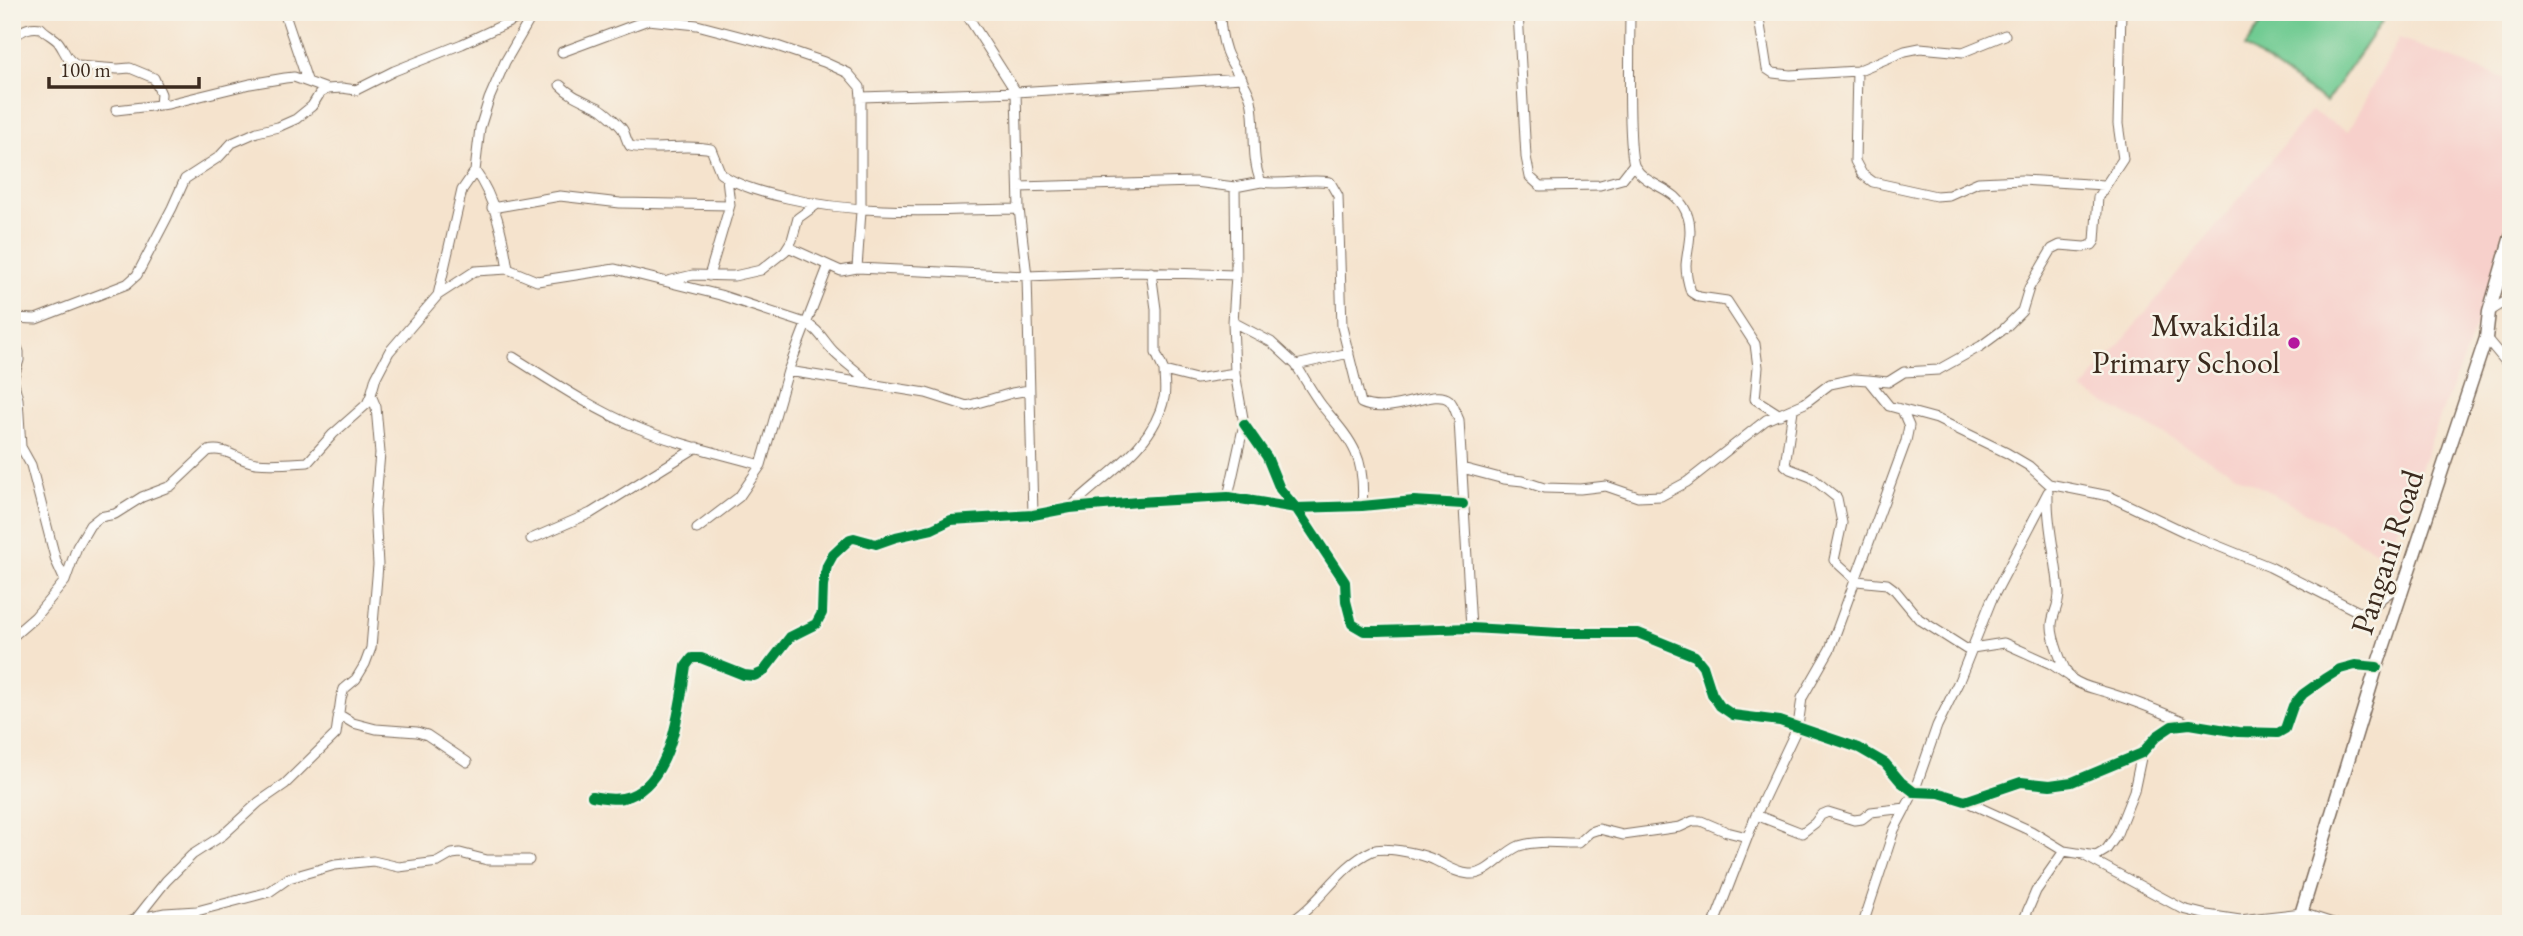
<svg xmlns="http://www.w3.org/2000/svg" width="2523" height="936" font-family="'EB Garamond',serif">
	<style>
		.built { fill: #f7d0cb }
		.green { fill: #70cb92; stroke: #567a58; stroke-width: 2 }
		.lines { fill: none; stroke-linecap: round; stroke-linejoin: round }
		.minor-casing { stroke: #7c6b5b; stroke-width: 11 }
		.secondary-casing { stroke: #7c6b5b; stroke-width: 15 }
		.minor { stroke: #fff; stroke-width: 9 }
		.secondary { stroke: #fff; stroke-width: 12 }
		.cycleway-casing { stroke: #f7f3e8; stroke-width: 15 }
		.cycleway { stroke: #00873e; stroke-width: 10 }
		.poi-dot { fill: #b5179e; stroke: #f7f3e8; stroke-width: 2.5 }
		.labels { text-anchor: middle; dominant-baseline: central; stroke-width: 5; stroke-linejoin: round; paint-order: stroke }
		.poi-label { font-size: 32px; fill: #3b2a1e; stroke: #f7f3e8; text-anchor: end }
		.street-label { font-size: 32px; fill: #3b2a1e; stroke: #f7f3e8 }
	</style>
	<rect width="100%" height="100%" fill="#f7f3e8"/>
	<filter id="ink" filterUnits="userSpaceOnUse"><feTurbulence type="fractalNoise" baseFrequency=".0143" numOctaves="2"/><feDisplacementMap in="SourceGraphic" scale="14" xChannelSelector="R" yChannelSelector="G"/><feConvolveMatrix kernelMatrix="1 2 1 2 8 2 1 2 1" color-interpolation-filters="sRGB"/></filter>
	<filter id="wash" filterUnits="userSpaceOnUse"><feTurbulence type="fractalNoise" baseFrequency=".00686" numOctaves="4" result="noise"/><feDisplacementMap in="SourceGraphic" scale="28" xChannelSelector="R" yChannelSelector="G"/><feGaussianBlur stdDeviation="1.57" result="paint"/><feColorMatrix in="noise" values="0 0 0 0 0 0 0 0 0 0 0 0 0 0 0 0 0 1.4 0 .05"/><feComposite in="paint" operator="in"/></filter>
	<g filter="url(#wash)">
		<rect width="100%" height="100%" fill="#f5e3cd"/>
		<path class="built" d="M2399,38L2511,81V199L2487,297L2386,556L2082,390L2311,111L2348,131Z"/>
		<path class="green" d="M2269,12H2388L2326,102L2245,47Z"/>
	</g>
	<g filter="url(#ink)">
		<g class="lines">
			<defs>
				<path id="minor" d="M284,12L307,80
					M965,12L1016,92L1019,209L1027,276L1033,515
					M1220,12C1220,24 1222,39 1226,51C1232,68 1246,81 1251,100C1257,126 1250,157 1261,182C1284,186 1307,178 1330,182L1338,196L1342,327L1361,403C1390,417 1435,387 1449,400C1454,404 1456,414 1459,420L1471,628
					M1518,12L1526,157L1530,177L1540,186L1600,185L1622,179L1633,165
					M1630,12C1630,37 1627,153 1635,167C1648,189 1678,185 1688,217C1693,231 1687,251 1686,265C1686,274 1688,283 1691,292L1699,297L1727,301L1755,344L1758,367L1755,399L1780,415
					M1758,12L1767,69L1773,73L1790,75L1857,71L1905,51L1920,48L1963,52L2005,35
					M12,37C23,31 27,26 41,28C46,34 55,37 59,43C66,53 66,60 78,66L118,69L130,68L154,78L161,94L160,105
					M562,52L648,20L697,25L777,46L824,62L848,73L860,87L861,97V211L857,268
					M1857,71L1855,161L1862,174L1873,182L1936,196L1949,195L1978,182L2022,180L2104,185
					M560,85C572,97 583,100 599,108C604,110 621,126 623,130C626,136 626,141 630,146C657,152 684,143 711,149L721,174C741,187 764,193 787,198C863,216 941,210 1019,209
					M861,97L1016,92L1242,78
					M116,110L168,104L250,84L285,78L294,77L327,89
					M475,171C495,198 503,237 508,269
					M1019,187L1195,182L1235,187L1261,182
					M492,208L560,196L620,203L730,205
					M788,247L841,271L857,268L1027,276L1134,272L1236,275
					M1151,272L1156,309V353L1164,371L1196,379L1235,373
					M709,276L730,205L727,178
					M668,281L693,275L734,276L761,270L785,251L792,240L798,218L816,205
					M438,295L475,271L508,269L537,281L615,269L720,295L805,323C819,329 824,342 834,352C845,363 858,371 869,383
					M2489,312L2506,301L2511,295
					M12,318L36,319L127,284L137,275L172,208L185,179L219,157L232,143L257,132L278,127L296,119L312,106L320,93L327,89L342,88L356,90L394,71L462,44L531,12
					M1233,322L1271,342L1296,365L1349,353
					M12,335L19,352V360L13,379L18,399L21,447L31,465L56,561L65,581
					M2486,338L2511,368
					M513,357C553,382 593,409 636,427C676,444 719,453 761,465
					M1296,365C1305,379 1313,394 1323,407C1353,443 1366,457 1362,506
					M788,371L926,393L967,406L1012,393L1029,390
					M1868,380L1888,382L1904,372L1938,370L1981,346L2004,329L2022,311L2029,288L2052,249L2060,245L2084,247L2092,245L2095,241L2098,197L2123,159L2118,124L2121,12
					M1793,410L1785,465L1790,469L1811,477L1837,498L1842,523L1834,560L1857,581L1887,584L1895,590L1919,619L1966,649L2004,643L2051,664L2069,676
					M1244,424L1267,457L1280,489L1296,508L1345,582L1346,601L1352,624L1364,631H1378L1471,628L1559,633H1638L1695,656L1703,666L1712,694L1720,706L1733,715L1780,721L1859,748L1885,763L1901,782L1914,792L1939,793L1965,801L2021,782L2050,785L2072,782L2142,753L2157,736L2172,726L2190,724L2238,732L2278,733L2285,729L2293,706L2303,694L2324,679L2340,669L2355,665L2377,667
					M1462,468L1504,479L1523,481L1544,488L1580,489L1606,486L1638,497L1661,496L1687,482L1766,420L1805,403L1830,384L1854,379L1868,380L1889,406L1937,419L2007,453L2029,466L2049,484L2109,496L2191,535L2270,567L2359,612L2371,610L2382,598L2405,581
					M2048,496C2047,528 2057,560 2059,593C2059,606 2053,613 2052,624C2051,636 2063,671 2072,679C2084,688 2098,689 2112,694C2138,702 2163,713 2188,723
					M1228,497L1244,424L1235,373L1233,322L1236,275L1235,187
					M1070,508C1104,474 1153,449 1164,398C1166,390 1164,380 1164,371
					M697,529L739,497L761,465L788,371L828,267
					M531,539L591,513L697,447
					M12,637L35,617L65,581L77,547L90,525L100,517L115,514L142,497L171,486L208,451C225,446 239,461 256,463C273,465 292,463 308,462L333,434L367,404L371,395
					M338,714L353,723L376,729L417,732L427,735L467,762
					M592,796C604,798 617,801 630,796C673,779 680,704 686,666L692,658H701L744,675L754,676L763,672L790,637L816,624L822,613L823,585L827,566L833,555L850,539L854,538L876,544L896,537L932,529L951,520L1033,515L1070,508L1138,502L1228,497L1296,508L1362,506L1414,501L1463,504
					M1965,801L2031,831L2064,851L2096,856L2106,850L2116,836L2134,791L2142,753
					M1756,815L1802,833L1815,823L1821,815L1828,812L1854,820L1862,819L1871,812L1906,808
					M2083,855L2183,909L2207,915L2240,920L2302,913L2336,924
					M136,919L166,881L192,855L223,835L259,802L285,784L336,734L341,698L344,689L356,679L365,664L371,648L378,565L375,511L380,453L376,407L371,395L376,377L389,352L438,295L462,190L475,171L480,128L489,99L505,62L534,12
					M125,924L136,919L165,913L197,911L269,892L289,878L335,865L373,861L399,867L438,862L452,854L460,853L487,860H529
					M1287,924C1320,906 1337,867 1372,851C1384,846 1417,853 1430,858C1443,863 1454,873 1469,874C1488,876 1502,853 1519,846C1537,840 1559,843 1578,843L1590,832L1599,829L1623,835L1680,827L1693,821H1701L1727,832L1747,837
					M1714,924L1756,815L1798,726L1802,698L1830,649L1906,441L1909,426L1902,410
					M1863,924L1894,830L1914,792L1937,726L1959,681L1991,601L2048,492
					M2022,924L2036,891L2064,851"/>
				<path id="secondary" d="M2298,924L2375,672L2486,338L2489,312L2511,236"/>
			</defs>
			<use href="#minor" class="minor-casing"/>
			<use href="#secondary" class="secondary-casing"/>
			<use href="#minor" class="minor"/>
			<use href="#secondary" class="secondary"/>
			<defs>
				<path id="cycleway" d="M1244,424L1267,457L1280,489L1296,508L1345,582L1346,601L1352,624L1364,631H1378L1471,628L1559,633H1638L1695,656L1703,666L1712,694L1720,706L1733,715L1780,721L1859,748L1885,763L1901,782L1914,792L1939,793L1965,801L2021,782L2050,785L2072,782L2142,753L2157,736L2172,726L2190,724L2238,732L2278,733L2285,729L2293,706L2303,694L2324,679L2340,669L2355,665L2377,667
					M592,796C604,798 617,801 630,796C673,779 680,704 686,666L692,658H701L744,675L754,676L763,672L790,637L816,624L822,613L823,585L827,566L833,555L850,539L854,538L876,544L896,537L932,529L951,520L1033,515L1070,508L1138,502L1228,497L1296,508L1362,506L1414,501L1463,504"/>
			</defs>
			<use href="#cycleway" class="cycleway-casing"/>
			<use href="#cycleway" class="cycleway"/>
		</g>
	</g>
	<circle class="poi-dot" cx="2294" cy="343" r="7"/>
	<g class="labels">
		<g class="poi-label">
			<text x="2280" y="325">Mwakidila<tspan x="2280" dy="37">Primary School</tspan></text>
		</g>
		<g class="street-label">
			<text transform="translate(2387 552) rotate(-72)">Pangani Road</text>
		</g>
	</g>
	<rect width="2523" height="936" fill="none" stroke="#f7f3e8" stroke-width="42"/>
	<path d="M49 77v10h150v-10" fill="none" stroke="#3b2a1e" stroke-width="3.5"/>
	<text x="60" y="77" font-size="21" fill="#3b2a1e" stroke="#f7f3e8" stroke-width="5" paint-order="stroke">100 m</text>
</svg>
